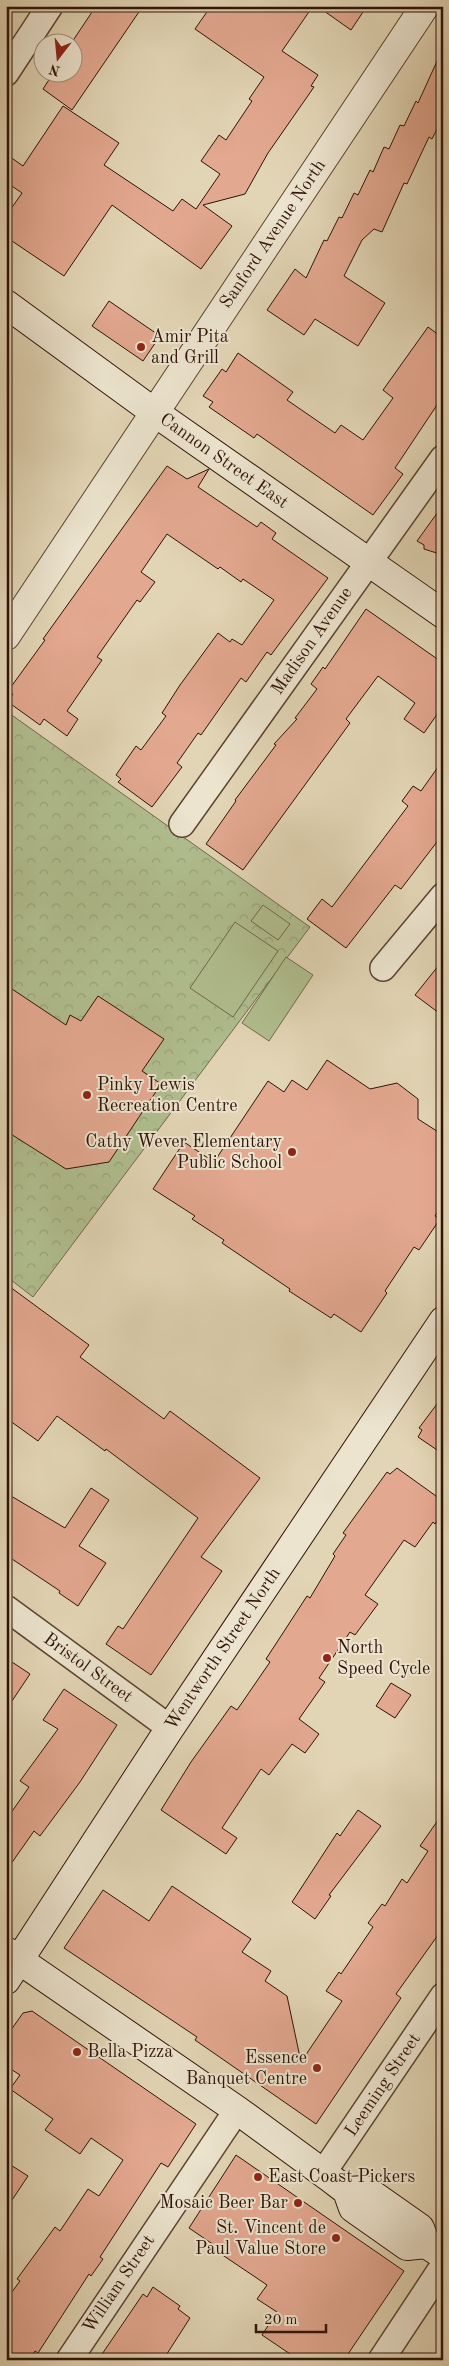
<svg xmlns="http://www.w3.org/2000/svg" width="449" height="2366" font-family="'Old Standard TT',serif">
	<style>
		.park { fill: url(#park-crowns); stroke: #70684c }
		.pitch { fill: #b0be8f; stroke: #70684c }
		.building { fill: #e3a890; stroke: #2f1308 }
		.lines { fill: none; stroke-linecap: round; stroke-linejoin: round }
		.minor-casing { stroke: #5c4433; stroke-width: 28 }
		.tertiary-casing { stroke: #5c4433; stroke-width: 30 }
		.secondary-casing { stroke: #2f1308; stroke-width: 30 }
		.minor { stroke: #ece4cf; stroke-width: 25 }
		.tertiary { stroke: #ece4cf; stroke-width: 28 }
		.secondary { stroke: #ece4cf; stroke-width: 28 }
		.poi-dot { fill: #8f2418; stroke: #ece4cf; stroke-width: 2 }
		.labels { text-anchor: middle; dominant-baseline: central; stroke-width: 4; stroke-linejoin: round; paint-order: stroke }
		.street-label { font-size: 18px; fill: #2f1308; stroke: #ece4cf }
		.poi-label { font-size: 18px; fill: #2f1308; stroke: #ece4cf; text-anchor: start }
	</style>
	<defs>
		<pattern id="park-crowns" width="20" height="18" patternUnits="userSpaceOnUse" patternTransform="scale(1.25)"><rect width="20" height="18" fill="#b0be8f"/><path d="M2 6a3 3 0 1 1 6 0M12 15a3 3 0 1 1 6 0" fill="none" stroke="#98a27a"/></pattern>
	</defs>
	<rect width="100%" height="100%" fill="#e2d5b5"/>
	<filter id="stains"><feTurbulence type="fractalNoise" baseFrequency=".004" numOctaves="4"/><feColorMatrix values="0 0 0 0 .2 0 0 0 0 .09 0 0 0 0 .02 0 0 0 .5 -.17"/></filter>
	<radialGradient id="worn" r=".72"><stop offset=".6" stop-color="#630" stop-opacity="0"/><stop offset="1" stop-color="#630" stop-opacity=".3"/></radialGradient>
	<path class="park" d="M6,711L310,927L33,1297L6,1276Z"/>
	<path class="pitch" d="M263,905L290,924L278,940L251,921Z
		M235,922L278,951L233,1017L190,988Z
		M286,957L313,975L269,1041L242,1023Z"/>
	<path class="building" d="M96,6H143L72,110L43,89L54,72H72V42Z
		M211,6H313L282,51L318,75L311,86L314,87L268,153L245,194L203,205L232,226L201,269L112,205L64,276L6,237V216L22,193L6,182V154L23,166L63,106L119,143L104,165L173,211L182,199L196,209L220,174L201,161L219,135L226,140L252,101L249,99L264,77L195,29Z
		M317,6H367L351,30Z
		M443,48V117L432,139L429,137L407,184L404,183L382,232L374,229L362,240L344,276L385,303L358,346L315,319L304,335L267,310L295,269L306,278L324,240L327,241L339,217L342,218L354,193L358,195L370,170L373,172L384,147L389,149L400,125L404,126L416,101L418,103Z
		M109,301L160,336L143,361L92,326Z
		M428,327L443,338V396L395,468L403,474L373,515L257,434L254,438L209,407L213,402L203,396L222,369L226,372L238,353L293,392L287,400L335,433L341,425L363,440L393,398L383,390Z
		M167,466L187,479L209,469L198,487L257,527L261,522L276,533L272,539L328,578L271,655L267,652L246,682L241,678L201,735L198,733L177,763L182,767L152,807L118,782L121,779L116,775L136,746L141,750L166,716L162,713L180,685L218,633L230,642L232,639L242,645L274,600L243,579L241,582L220,567L218,569L167,534L141,572L155,582L140,602L137,600L97,657L102,660L67,711L78,719L67,736L44,719L40,725L8,702L13,694L8,691L45,640L43,639Z
		M443,505V555L424,549V545L417,541Z
		M366,609L443,663V706L424,733L404,719L415,703L378,676L346,719L350,723L243,870L206,844L236,801L235,800L276,745L274,744L297,719L295,718L317,689L311,684L323,667L325,669Z
		M443,760V834L401,889L395,885L346,948L307,919L322,899L332,907L408,806L402,801L413,786L421,791Z
		M443,960V1016L415,995Z
		M6,985L66,1025L70,1015L81,1021L98,996L164,1039L142,1071L161,1084L109,1162L66,1169L6,1131Z
		M327,1060L370,1089L397,1083L418,1099V1119L443,1135V1204L435,1216L440,1219L419,1250L414,1247L385,1291L387,1293L361,1332L334,1314L331,1318L289,1291L290,1289L222,1243L224,1240L192,1219L195,1216L153,1189L184,1142L214,1162L268,1081L284,1092L292,1080L307,1090Z
		M6,1284L89,1345L80,1357L164,1419L170,1411L260,1478L201,1557L222,1571L151,1675L106,1644L118,1626L123,1629L198,1518L106,1449L105,1451L57,1416L38,1441L6,1418Z
		M443,1396V1454L418,1437L422,1430L419,1428Z
		M397,1468L443,1501V1512L435,1524L433,1522L415,1547L404,1540L365,1595L378,1604L355,1635L350,1632L319,1678L325,1682L299,1719L319,1734L305,1753L292,1744L269,1775L261,1769L222,1828L237,1838L226,1854L161,1810L191,1762L231,1706L237,1710L270,1662L266,1659L307,1596L310,1598L335,1556L333,1554L346,1535L343,1533L387,1472L390,1474Z
		M91,1488L109,1500L79,1546L106,1563L78,1606L59,1593L60,1591L6,1555V1493L65,1528Z
		M6,1658L30,1674L6,1710Z
		M391,1683L411,1695L395,1718L376,1706Z
		M64,1689L117,1725L80,1782L40,1836L34,1831L6,1871V1820L29,1787L20,1781L58,1729L43,1720Z
		M358,1810L381,1826L329,1895L331,1896L315,1919L292,1902L337,1833L340,1836Z
		M443,1813V1928L396,1994L401,1998L316,2124L195,2040L197,2037L64,1948L103,1890L149,1921L172,1886L251,1939L242,1952L271,1971L265,1981L287,1996L301,2062L342,2001L326,1991L339,1972L341,1974L373,1927L368,1923L382,1904L385,1906L402,1879L407,1883L428,1851L420,1846Z
		M32,2011L196,2124L168,2167L161,2163L100,2257L103,2259L91,2276L89,2274L38,2353L35,2351L30,2360H6V2300L20,2281L17,2279L55,2227L60,2231L88,2189L99,2196L123,2160L91,2138L80,2154L45,2130L53,2119L10,2089L20,2075L6,2066V2037L23,2013Z
		M236,2155L404,2271L344,2360H299L262,2335L277,2312L257,2299L267,2285L218,2252L220,2249L189,2228Z
		M6,2162L28,2176L6,2209Z
		M153,2287L180,2306L178,2309L190,2318L163,2360H98L143,2294L147,2297Z"/>
	<g class="lines">
		<defs>
			<path id="minor" d="M6,73L50,6
				M182,824L443,458
				M383,968L443,896
				M6,1608L170,1728
				M323,2173L443,1996
				M69,2360L237,2110
				M381,2360L443,2266"/>
			<path id="tertiary" d="M6,636L425,6"/>
			<path id="secondary" d="M6,304L154,412L443,614
				M6,1951L237,2110L330,2178L347,2191L353,2208L407,2246L426,2244
				M6,1980L170,1728L443,1321
				M347,2191L366,2190L420,2228L426,2244L443,2255"/>
		</defs>
		<use href="#minor" class="minor-casing"/>
		<use href="#tertiary" class="tertiary-casing"/>
		<use href="#secondary" class="secondary-casing"/>
		<use href="#minor" class="minor"/>
		<use href="#tertiary" class="tertiary"/>
		<use href="#secondary" class="secondary"/>
	</g>
	<g class="poi-dot">
		<circle cx="141" cy="347" r="5"/>
		<circle cx="87" cy="1095" r="5"/>
		<circle cx="292" cy="1152" r="5"/>
		<circle cx="327" cy="1658" r="5"/>
		<circle cx="77" cy="2052" r="5"/>
		<circle cx="317" cy="2068" r="5"/>
		<circle cx="258" cy="2177" r="5"/>
		<circle cx="298" cy="2203" r="5"/>
		<circle cx="336" cy="2238" r="5"/>
	</g>
	<g class="labels">
		<g class="street-label">
			<text transform="translate(273 234) rotate(-56)">Sanford Avenue North</text>
			<text transform="translate(224 461) rotate(35)">Cannon Street East</text>
			<text transform="translate(312 641) rotate(-55)">Madison Avenue</text>
			<text transform="translate(223 1649) rotate(-56)">Wentworth Street North</text>
			<text transform="translate(88 1668) rotate(36)">Bristol Street</text>
			<text transform="translate(383 2085) rotate(-56)">Leeming Street</text>
			<text transform="translate(119 2284) rotate(-56)">William Street</text>
		</g>
		<g class="poi-label">
			<text x="151" y="337">Amir Pita<tspan x="151" dy="21">and Grill</tspan></text>
			<text x="97" y="1085">Pinky Lewis<tspan x="97" dy="21">Recreation Centre</tspan></text>
			<text x="282" y="1142" text-anchor="end">Cathy Wever Elementary<tspan x="282" dy="21">Public School</tspan></text>
			<text x="337" y="1648">North<tspan x="337" dy="21">Speed Cycle</tspan></text>
			<text x="87" y="2052">Bella Pizza</text>
			<text x="307" y="2058" text-anchor="end">Essence<tspan x="307" dy="21">Banquet Centre</tspan></text>
			<text x="268" y="2177">East Coast Pickers</text>
			<text x="288" y="2203" text-anchor="end">Mosaic Beer Bar</text>
			<text x="326" y="2228" text-anchor="end">St. Vincent de<tspan x="326" dy="21">Paul Value Store</tspan></text>
		</g>
	</g>
	<rect width="449" height="2366" fill="none" stroke="#e2d5b5" stroke-width="25"/>
	<rect x="8" y="8" width="434" height="2351" fill="none" stroke="#2f1308" stroke-width="2.5"/>
	<rect x="12" y="12" width="424" height="2341" fill="none" stroke="#2f1308"/>
	<g transform="translate(58 58) rotate(196)"><circle r="24" fill="#ece4cf" stroke="#a0907f"/>
	<path d="M0-4L9 19L0 12L-9 19Z" fill="#8f2418"/>
	<text y="-8" font-size="14" font-weight="bold" text-anchor="middle" fill="#2f1308">N</text>
	</g>
	<path d="M256 2324v8h70v-8" fill="none" stroke="#2f1308" stroke-width="2.5"/>
	<text x="264" y="2324" font-size="15" fill="#2f1308" stroke="#ece4cf" stroke-width="4" paint-order="stroke">20 m</text>
	<rect width="100%" height="100%" filter="url(#stains)"/>
	<rect width="100%" height="100%" fill="url(#worn)"/>
</svg>
